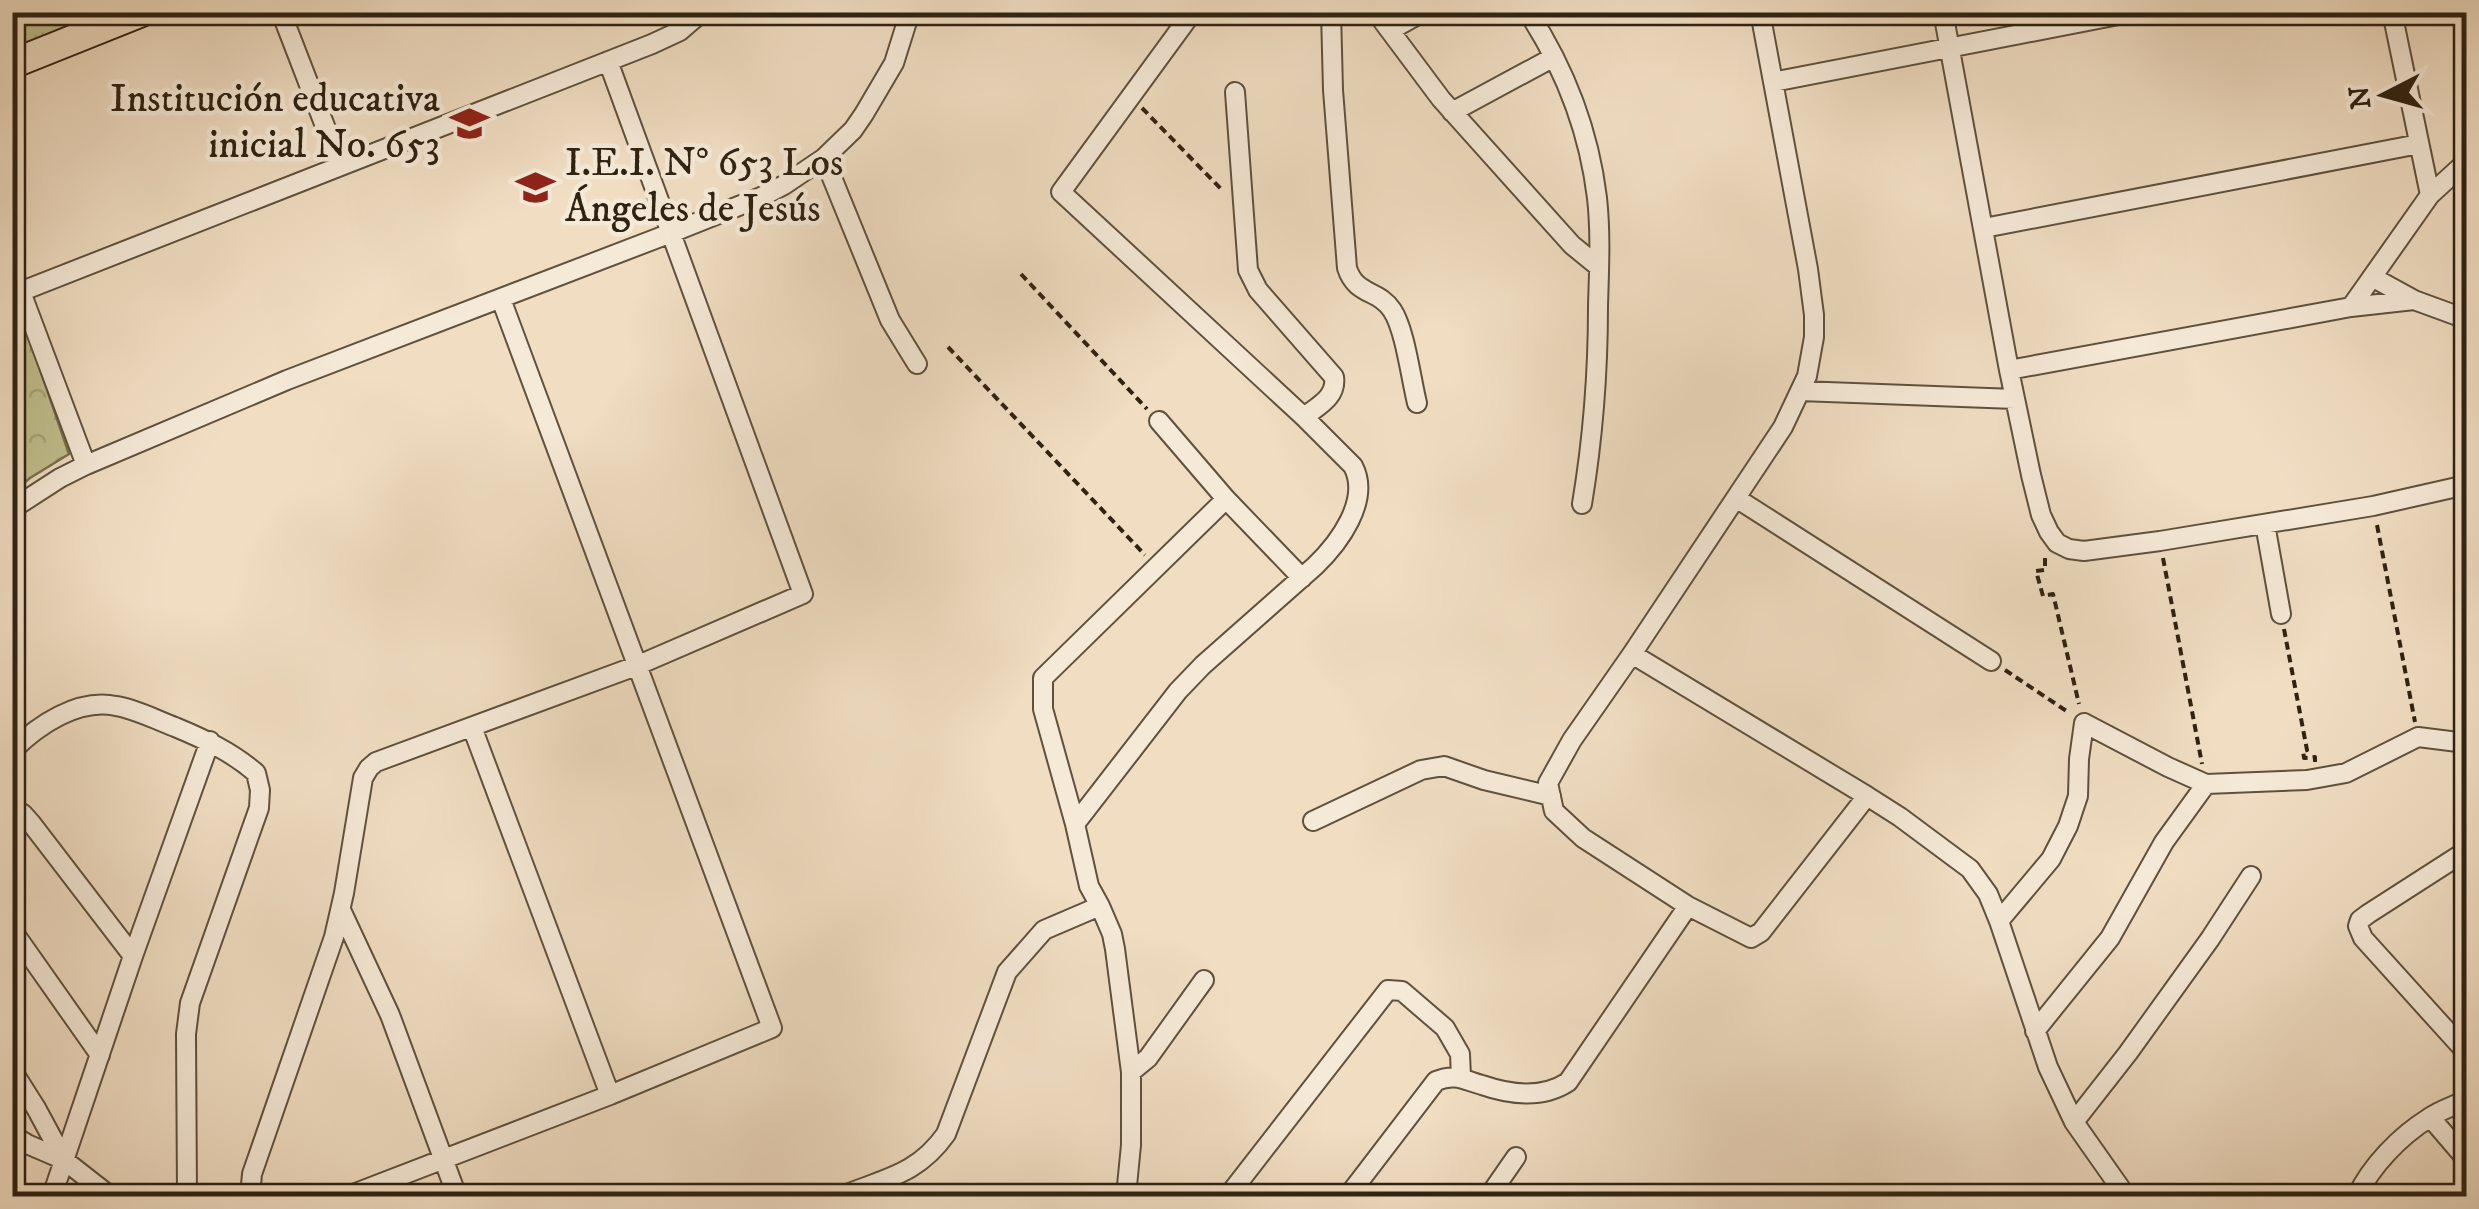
<svg xmlns="http://www.w3.org/2000/svg" width="2479" height="1209" font-family="'IM FELL DW Pica',serif">
	<style>
		.grass { fill: url(#grass-tufts); stroke: #787050; stroke-width: 2.5 }
		.park { fill: url(#park-crowns); stroke: #787050; stroke-width: 2.5 }
		.lines { fill: none; stroke-linecap: round; stroke-linejoin: round }
		.street-casing { stroke: #5f513d; stroke-width: 22 }
		.primary-casing { stroke: #2f2211; stroke-width: 32 }
		.path { stroke: #2f2211; stroke-width: 4; stroke-dasharray: 8 5; stroke-linecap: butt }
		.street { stroke: #f5e9d7; stroke-width: 18 }
		.primary { stroke: #f0ddc2; stroke-width: 28 }
		.labels { text-anchor: middle; dominant-baseline: central; stroke-width: 9; stroke-linejoin: round; paint-order: stroke }
		.poi-label { font-size: 40px; fill: #2f2211; stroke: #f5e9d7; text-anchor: end }
	</style>
	<defs>
		<pattern id="grass-tufts" width="24" height="20" patternUnits="userSpaceOnUse" patternTransform="scale(2.5)"><rect width="24" height="20" fill="#c1bf8e"/><path d="M3 7l-1-3M5 7V3M7 7l1-3M15 17l-1-3M17 17v-4M19 17l1-3" fill="none" stroke="#a6a479"/></pattern>
		<pattern id="park-crowns" width="20" height="18" patternUnits="userSpaceOnUse" patternTransform="scale(2.5)"><rect width="20" height="18" fill="#c1bf8e"/><path d="M2 6a3 3 0 1 1 6 0M12 15a3 3 0 1 1 6 0" fill="none" stroke="#a6a479"/></pattern>
	</defs>
	<rect width="100%" height="100%" fill="#f0ddc2"/>
	<filter id="stains"><feTurbulence type="fractalNoise" baseFrequency=".002" numOctaves="4"/><feColorMatrix values="0 0 0 0 .2 0 0 0 0 .09 0 0 0 0 .02 0 0 0 .5 -.17"/></filter>
	<radialGradient id="worn" r=".72"><stop offset=".6" stop-color="#630" stop-opacity="0"/><stop offset="1" stop-color="#630" stop-opacity=".3"/></radialGradient>
	<path class="grass" d="M13,12H103V13L13,49Z"/>
	<path class="park" d="M17,302L69,454L30,478L13,492L12,304Z"/>
	<g class="lines">
		<defs>
			<path id="street" d="M281,12L340,165
				M1331,12L1333,90L1347,268C1356,296 1378,289 1392,310C1405,329 1411,379 1417,403
				M1376,12L1441,99L1572,245L1599,267
				M1528,12C1565,69 1589,131 1597,198C1601,234 1599,270 1598,306C1598,373 1593,438 1582,504
				M1760,12L1808,269L1814,315V337L1807,376L1783,427L1632,654L1572,740L1548,783L1554,811L1583,838L1688,906L1751,938L1761,932L1867,796
				M1943,12L2009,370L2031,475L2041,515L2049,532L2057,543L2069,549L2084,551L2160,541L2373,506L2466,485
				M2392,12L2430,195
				M1391,30L1423,12
				M1773,82L2134,12
				M1235,92L1248,270L1258,290L1334,377C1337,397 1318,406 1304,417
				M1452,112L1554,57
				M824,158L890,320L917,364
				M1984,228L2419,144
				M2372,277L2414,300
				M21,292L86,465
				M12,295L652,44L680,31L702,12
				M2351,307L2414,300L2466,319
				M2009,370L2351,307L2430,195L2466,162
				M1800,391L2015,399
				M1159,421L1226,499L1302,578
				M1736,498L1991,661
				M12,509L60,478L86,465L287,380L671,233L761,197L784,185L824,158L853,130L864,114L894,63L910,12
				M2265,524L2281,614
				M1632,654L1867,796L1900,817L1970,869L1988,894L1999,921L2048,1067L2074,1122L2126,1196
				M472,727L610,1095
				M12,751C38,725 78,698 116,706C136,709 156,720 175,727C204,739 232,752 256,773L260,790L259,808L190,1003L186,1034L187,1196
				M12,807L23,814L31,823L133,956
				M1313,821L1421,770L1444,766L1484,780L1551,796
				M1075,824L1178,691L1203,665L1315,566C1339,543 1371,500 1353,466L1304,417L1061,192L1186,21
				M2466,851L2368,914L2360,920L2358,926L2363,938L2466,1052
				M1100,906L1089,886L1075,824L1043,709V678L1226,499
				M341,910L390,1015L457,1196
				M1999,921L2051,859L2068,826L2078,796L2079,759L2084,723L2168,767L2206,784L2307,780L2346,773L2418,737L2466,743
				M12,930L100,1055
				M2035,1031L2110,938L2164,842L2206,784
				M12,1070L36,1108L64,1160L110,1196
				M1131,1072L1148,1058L1204,980
				M2430,1117L2466,1159
				M2074,1122L2128,1053L2210,939L2251,876
				M12,1135L27,1144L64,1160
				M52,1196L133,956L210,741
				M250,1196L252,1174L334,937L344,893L363,778L369,768L376,762L636,666L803,594L608,61
				M348,1196L610,1095L772,1028L501,299
				M842,1196C885,1178 917,1175 946,1134L1007,972L1044,930L1100,906L1112,934L1115,949L1131,1072V1145L1126,1196
				M1228,1196L1388,990L1402,991L1445,1028L1460,1054L1461,1077
				M1348,1196L1436,1081C1455,1073 1464,1080 1482,1085C1511,1095 1542,1099 1568,1082L1688,906
				M1489,1196L1516,1157
				M2357,1196C2371,1166 2400,1136 2429,1118C2440,1110 2454,1106 2466,1100"/>
			<path id="primary" d="M12,64L142,12"/>
		</defs>
		<use href="#street" class="street-casing"/>
		<use href="#primary" class="primary-casing"/>
		<path class="path" d="M12,25L43,12
			M1142,108L1223,191
			M1021,274L1147,409
			M948,347L1145,555
			M2457,466L2464,451L2462,370L2464,337
			M2377,525L2415,722
			M2045,558V570L2036,571L2043,596L2053,594L2079,704
			M2163,558L2202,764
			M2284,629L2307,750L2303,751L2304,758L2315,757V762
			M2005,670L2068,712"/>
		<use href="#street" class="street"/>
		<use href="#primary" class="primary"/>
	</g>
	<defs>
		<symbol id="school-bare" viewBox="-9 -9 18 18"><path d="M0-5L7-2L0 1L-7-2ZM-4 1L0 2.5L4 1V4Q0 6-4 4Z" fill="#8f2418" stroke="#f5e9d7" stroke-width="2.5" paint-order="stroke"/></symbol>
	</defs>
	<g fill-rule="evenodd">
		<use href="#school-bare" x="442" y="96" width="55" height="55"/>
		<use href="#school-bare" x="508" y="160" width="55" height="55"/>
	</g>
	<g class="labels">
		<g class="poi-label">
			<text x="440" y="100">Institución educativa<tspan x="440" dy="46">inicial No. 653</tspan></text>
			<text x="565" y="164" text-anchor="start">I.E.I. N° 653 Los<tspan x="565" dy="46">Ángeles de Jesús</tspan></text>
		</g>
	</g>
	<rect width="2479" height="1209" fill="none" stroke="#f0ddc2" stroke-width="50"/>
	<rect x="15" y="15" width="2449" height="1179" fill="none" stroke="#2f2211" stroke-width="5"/>
	<rect x="25" y="25" width="2429" height="1159" fill="none" stroke="#2f2211" stroke-width="2.5"/>
	<g transform="translate(2384 95) rotate(264)" stroke="#f5e9d7" stroke-width="8" paint-order="stroke">
	<path d="M0-8L18 38L0 25L-18 38Z" fill="#2f2211"/>
	<text y="-15" font-size="28" font-weight="bold" text-anchor="middle" fill="#2f2211">N</text>
	</g>
	<rect width="100%" height="100%" filter="url(#stains)"/>
	<rect width="100%" height="100%" fill="url(#worn)"/>
</svg>
